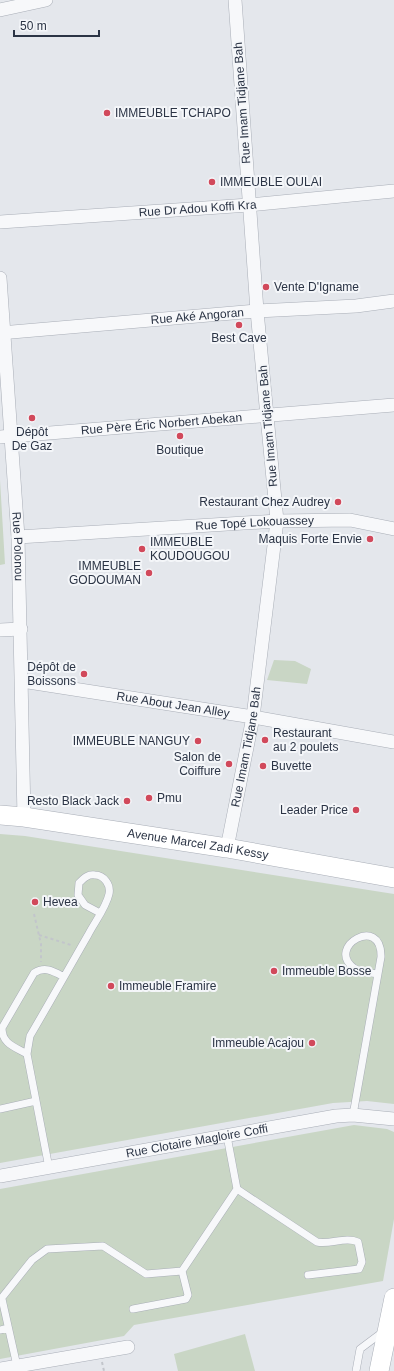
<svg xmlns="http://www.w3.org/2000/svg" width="394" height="1371" font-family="Arial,sans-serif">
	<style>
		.green { fill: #c9d6c5 }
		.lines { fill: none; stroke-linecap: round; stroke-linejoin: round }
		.lane-casing { stroke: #a9aeb7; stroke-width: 8 }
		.street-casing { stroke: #a9aeb7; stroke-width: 14 }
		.secondary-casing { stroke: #a9aeb7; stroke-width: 20 }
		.path { stroke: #c2c5cb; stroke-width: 2; stroke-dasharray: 3 3; stroke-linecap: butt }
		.lane { stroke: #f7f8fa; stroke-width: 7 }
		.street { stroke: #f7f8fa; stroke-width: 13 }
		.secondary { stroke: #fff; stroke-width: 19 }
		.poi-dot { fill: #d1495b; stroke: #f4f6f9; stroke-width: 1.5 }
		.labels { text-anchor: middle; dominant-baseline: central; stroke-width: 4; stroke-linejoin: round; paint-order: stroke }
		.street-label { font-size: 12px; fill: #2b3445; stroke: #f4f6f9 }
		.poi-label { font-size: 12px; fill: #2b3445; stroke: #f4f6f9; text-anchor: start }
	</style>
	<rect width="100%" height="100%" fill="#e4e7ec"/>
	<path class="green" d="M0,480L5,564L0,565Z
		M274,660L295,661L311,669L307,684L267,680Z
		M0,834L25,836L394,894V1104L367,1101L333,1103L0,1163Z
		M354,1125L387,1129L394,1132V1219L383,1281L134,1325L124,1336L0,1359V1189Z
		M245,1334L255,1371H178L174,1354Z"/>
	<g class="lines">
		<defs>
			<path id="lane" d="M27,1054C15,1047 2,1044 2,1028L34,973C45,966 53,971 64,977
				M0,1109L36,1101
				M353,1115L381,957C382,914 325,947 354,968C360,972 371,973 378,974
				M49,1168L27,1054L30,1036C50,1002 69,968 88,935C94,923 106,908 109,894C111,885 104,875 95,875C88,874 84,878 79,883L78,895L85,905L100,913
				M237,1189L317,1242C330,1245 346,1236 358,1242L362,1262L359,1269L308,1275
				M2,1299L17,1366
				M0,1300L32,1260L47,1249L103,1246L146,1274L182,1271
				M133,1309L186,1299L188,1295L182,1271L237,1189L227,1136
				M0,1330L8,1328
				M356,1371L360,1349L384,1331"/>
			<g id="street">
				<path d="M0,10L46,0"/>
				<path id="s1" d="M0,222L249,205L394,191"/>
				<path id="s2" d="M0,278L18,537L24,817"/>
				<path id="s3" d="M0,333L257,311L356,306L394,301"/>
				<path id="s4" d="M0,437L394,405"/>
				<path id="s5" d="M18,537L277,521L350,520L394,529"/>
				<path d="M0,630L21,629"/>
				<path id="s6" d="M22,681L253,717L394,742"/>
				<path id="s7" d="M227,848L253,717L277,521L257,311L235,0"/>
				<path id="s8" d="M0,1176L336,1116L353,1115L394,1119"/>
				<path d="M0,1369L128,1347"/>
			</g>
			<g id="secondary">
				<path id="s9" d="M0,815L24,817L227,848L394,878"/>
				<path d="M379,1371L394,1298"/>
			</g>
		</defs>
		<use href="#lane" class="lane-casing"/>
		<use href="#street" class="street-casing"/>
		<use href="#secondary" class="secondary-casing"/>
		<path class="path" d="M34,914L41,944V962
			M39,935L71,945
			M102,1362L104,1371"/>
		<use href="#lane" class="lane"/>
		<use href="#street" class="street"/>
		<use href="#secondary" class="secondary"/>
	</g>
	<g class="poi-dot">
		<circle cx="107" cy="113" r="4"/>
		<circle cx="212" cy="182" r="4"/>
		<circle cx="266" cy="287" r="4"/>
		<circle cx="239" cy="325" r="4"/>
		<circle cx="32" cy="418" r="4"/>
		<circle cx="180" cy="436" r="4"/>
		<circle cx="338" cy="502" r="4"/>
		<circle cx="370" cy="539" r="4"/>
		<circle cx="142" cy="549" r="4"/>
		<circle cx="149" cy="573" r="4"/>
		<circle cx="84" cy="674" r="4"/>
		<circle cx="265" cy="740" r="4"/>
		<circle cx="198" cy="741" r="4"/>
		<circle cx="229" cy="764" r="4"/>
		<circle cx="263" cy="766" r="4"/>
		<circle cx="149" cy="798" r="4"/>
		<circle cx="127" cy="801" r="4"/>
		<circle cx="356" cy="810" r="4"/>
		<circle cx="35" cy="902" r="4"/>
		<circle cx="274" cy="971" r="4"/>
		<circle cx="111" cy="986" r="4"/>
		<circle cx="312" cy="1043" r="4"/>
	</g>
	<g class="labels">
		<g class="street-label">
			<text transform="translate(242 103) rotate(-94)">Rue Imam Tidjane Bah</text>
			<text stroke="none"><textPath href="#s1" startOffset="198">Rue Dr Adou Koffi Kra</textPath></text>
			<text stroke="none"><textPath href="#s3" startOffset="198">Rue Aké Angoran</textPath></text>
			<text stroke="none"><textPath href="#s4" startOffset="162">Rue Père Éric Norbert Abekan</textPath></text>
			<text transform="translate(268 426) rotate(-95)">Rue Imam Tidjane Bah</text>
			<text stroke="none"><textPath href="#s5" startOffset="237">Rue Topé Lokouassey</textPath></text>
			<text stroke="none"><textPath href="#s2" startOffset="269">Rue Polonou</textPath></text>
			<text stroke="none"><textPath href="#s6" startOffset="153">Rue About Jean Alley</textPath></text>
			<text stroke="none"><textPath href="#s7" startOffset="103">Rue Imam Tidjane Bah</textPath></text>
			<text stroke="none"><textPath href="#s9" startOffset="200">Avenue Marcel Zadi Kessy</textPath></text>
			<text stroke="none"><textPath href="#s8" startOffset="200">Rue Clotaire Magloire Coffi</textPath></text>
		</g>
		<g class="poi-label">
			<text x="115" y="113">IMMEUBLE TCHAPO</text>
			<text x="220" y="182">IMMEUBLE OULAI</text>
			<text x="274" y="287">Vente D'Igname</text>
			<text x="239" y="338" text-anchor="middle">Best Cave</text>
			<text x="32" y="432" text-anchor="middle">Dépôt<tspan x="32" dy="14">De Gaz</tspan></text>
			<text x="180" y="450" text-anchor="middle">Boutique</text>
			<text x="330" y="502" text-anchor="end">Restaurant Chez Audrey</text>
			<text x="362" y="539" text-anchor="end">Maquis Forte Envie</text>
			<text x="150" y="542">IMMEUBLE<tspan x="150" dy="14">KOUDOUGOU</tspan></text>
			<text x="141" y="566" text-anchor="end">IMMEUBLE<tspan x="141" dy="14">GODOUMAN</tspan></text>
			<text x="76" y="667" text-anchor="end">Dépôt de<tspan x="76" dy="14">Boissons</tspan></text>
			<text x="273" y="733">Restaurant<tspan x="273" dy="14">au 2 poulets</tspan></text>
			<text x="190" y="741" text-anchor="end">IMMEUBLE NANGUY</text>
			<text x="221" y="757" text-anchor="end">Salon de<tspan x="221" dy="14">Coiffure</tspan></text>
			<text x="271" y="766">Buvette</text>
			<text x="157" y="798">Pmu</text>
			<text x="119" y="801" text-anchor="end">Resto Black Jack</text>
			<text x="348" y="810" text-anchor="end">Leader Price</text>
			<text x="43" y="902">Hevea</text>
			<text x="282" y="971">Immeuble Bosse</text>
			<text x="119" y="986">Immeuble Framire</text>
			<text x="304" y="1043" text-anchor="end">Immeuble Acajou</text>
		</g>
	</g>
	<path d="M14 30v6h85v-6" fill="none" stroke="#2b3445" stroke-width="2"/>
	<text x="20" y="30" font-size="12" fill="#2b3445" stroke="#f4f6f9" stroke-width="3" paint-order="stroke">50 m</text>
</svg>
